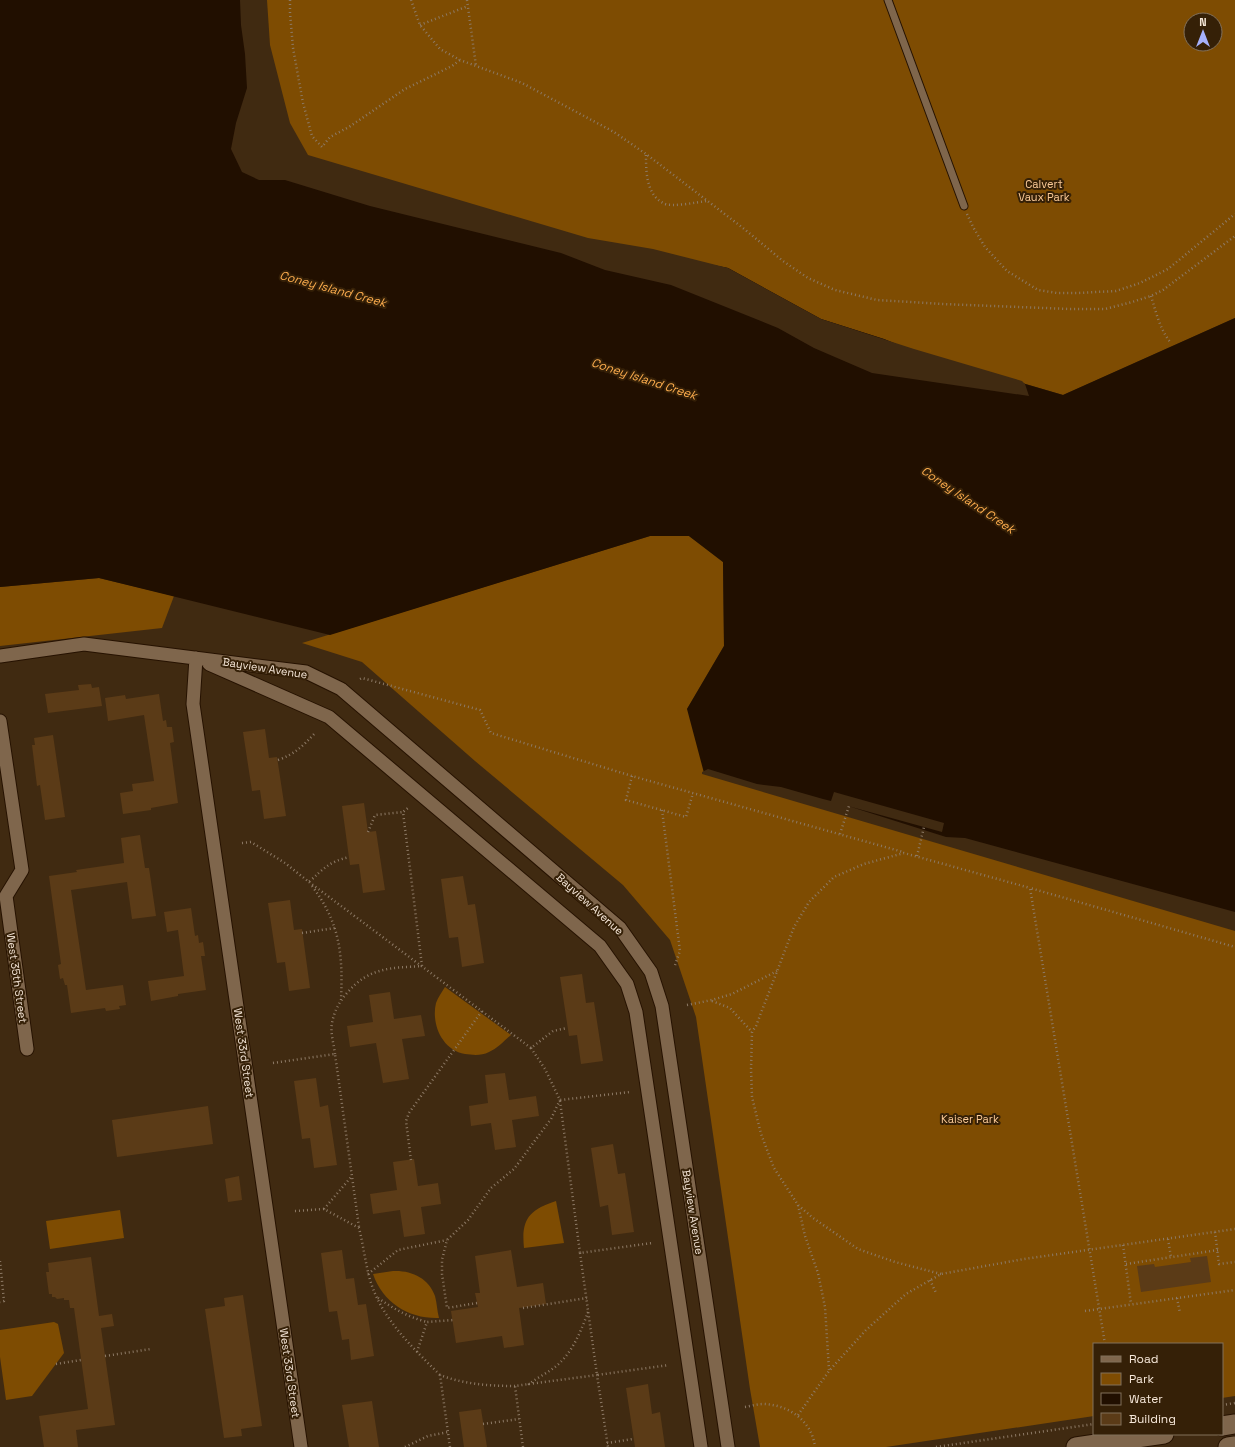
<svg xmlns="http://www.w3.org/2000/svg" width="1235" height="1447" font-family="'Space Grotesk',sans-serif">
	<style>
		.green { fill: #7e4c02; fill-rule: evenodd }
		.water { fill: #210f00 }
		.pier { fill: #402a11 }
		.building { fill: #5b3b17 }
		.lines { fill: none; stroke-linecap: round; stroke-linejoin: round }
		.lane-casing { stroke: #261200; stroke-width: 9 }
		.street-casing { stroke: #261200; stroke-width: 15 }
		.secondary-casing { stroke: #261200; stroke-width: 21 }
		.path { stroke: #8d7a66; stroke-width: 2.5; stroke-dasharray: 1 3; stroke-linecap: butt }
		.lane { stroke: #7f664c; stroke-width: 7 }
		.street { stroke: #7f664c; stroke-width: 13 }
		.secondary { stroke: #7f664c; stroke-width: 19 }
		.labels { text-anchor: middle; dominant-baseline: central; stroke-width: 4; stroke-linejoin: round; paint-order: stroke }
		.park-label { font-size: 11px; fill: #fbca98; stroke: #352007 }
		.street-label { font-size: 11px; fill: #f6e7d9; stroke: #352007 }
		.water-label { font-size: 12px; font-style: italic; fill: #fcac4e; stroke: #352007 }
	</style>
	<rect width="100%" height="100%" fill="#402a11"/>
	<path class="green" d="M265,0H1235V318L1063,395L913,351L884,339L821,319L728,268L588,240L306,157L288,124L269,45ZM1191,20H1215V44H1191Z
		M650,536H689L723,562L724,646L687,709L1235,929V1396L1222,1398V1344H1094V1416L886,1447H760L750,1389L696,1017L670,940L623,885L475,761L362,662L302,643Z
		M99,578L174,596L162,628L0,646V587Z
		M445,987L511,1035C504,1041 497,1049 489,1052C481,1056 473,1055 465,1054C442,1050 431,1024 436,1003C438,997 442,992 445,987Z
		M556,1201L564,1243L524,1248C521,1219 529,1210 556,1201Z
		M120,1210L124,1238L50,1249L46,1221Z
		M393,1271C411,1270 429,1278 435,1296C437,1303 437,1311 439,1318C409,1319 383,1303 373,1274Z
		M54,1322L58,1324L64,1353L32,1396L6,1400L0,1357V1330Z"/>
	<path class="water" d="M0,0H265L269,45L288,124L307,157L588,240L728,268L821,319L884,339L913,351L1063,395L1235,318V929L704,773L687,709L724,646L723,562L689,536H650L330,635L99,578L0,587Z"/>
	<path class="pier" d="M240,0H267L270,45L290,123L308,155L588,238L653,249L728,268L821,319L914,349L1022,381L1025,384L1029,396L872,373L814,348L778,328L671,285L605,270L561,253L370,206L285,180H259L242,172L231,149L236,123L247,88L245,54L241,25Z
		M708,769L757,784L781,787L823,799L831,801L834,792L944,823L942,832L848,806L946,837L965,838L1235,912V931L702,774V772Z"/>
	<path class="building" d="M91,684L92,688L99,687L102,706L48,713L45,694L79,690L78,685Z
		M159,694L163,721L166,720L167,727H172L174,742L170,743L178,803L151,808V810L123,814L120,793L133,791L132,784L154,781L144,715L108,721L105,698L125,695L126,699Z
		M265,729L269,758L277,757L286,816L264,819L260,790L252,791L243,732Z
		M53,735L65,817L45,820L40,785L37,786L32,745H35L34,738Z
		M364,803L368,832L376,831L385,890L363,893L359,864L350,865L342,806Z
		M140,835L145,868H149L156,916L132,919L127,882L71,890L86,990L123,985L126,1005L119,1006L120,1009L106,1011L105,1008L71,1013L67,985H65L63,978L60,979L58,965L61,964L49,876L77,872L76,870L124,863L121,838Z
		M463,876L468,905L475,904L484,963L462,967L458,937L449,938L441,879Z
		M290,900L294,930L302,929L310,988L289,991L285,962L277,963L268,903Z
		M191,908L195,936L198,935L199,943L203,942L205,956H201L206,990L178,994V996L151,1001L148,981L184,976L178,930L167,932L164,912Z
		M582,974L586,1003L594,1002L603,1061L581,1064L577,1035L569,1036L560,977Z
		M390,992L394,1019L421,1015L425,1036L402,1039L409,1079L383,1083L376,1043L350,1047L347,1026L373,1022L369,995Z
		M505,1073L509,1100L536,1096L539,1116L512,1120L516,1147L495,1150L491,1123L471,1126L469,1106L488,1103L485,1075Z
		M316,1078L320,1107L328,1105L337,1165L314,1168L310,1138L302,1139L294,1081Z
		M208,1106L213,1144L117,1157L112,1120Z
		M613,1144L618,1174L625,1173L634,1232L612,1235L608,1205L600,1207L591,1148Z
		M414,1159L418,1186L438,1183L441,1204L421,1207L425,1234L404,1237L400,1210L373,1214L370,1194L397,1190L393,1162Z
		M239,1176L242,1200L228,1202L225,1179Z
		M342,1250L346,1279L354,1278L358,1305L366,1304L374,1356L351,1360L349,1339L342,1340L337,1311L329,1312L321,1253Z
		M511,1250L517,1287L543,1283L546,1304L519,1308L524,1345L504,1348L502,1336L456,1343L451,1311L478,1307L475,1293H480L475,1256Z
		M1207,1256L1211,1282L1141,1292L1137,1266L1154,1264L1155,1267L1191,1262L1190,1258Z
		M91,1257L99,1316L112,1314L114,1326L101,1328L115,1425L76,1430L78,1447H44L39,1416L88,1409L74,1308H70L69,1300H64V1298L57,1299L55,1297H52V1294H49L46,1272H49L48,1263Z
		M243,1295L262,1426L241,1429L242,1436L224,1438L205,1309L225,1306L224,1298Z
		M648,1384L652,1414L660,1412L665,1447H635L626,1388Z
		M372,1401L379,1447H349L342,1405Z
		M481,1409L487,1447H464L459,1412Z"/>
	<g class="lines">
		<defs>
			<path id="lane" d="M888,0L964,206"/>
			<path id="street" d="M0,656L84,644L306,672L341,689L620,928L651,972L662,1006L728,1447
				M196,658L193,704L301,1447
				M209,664L329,717L600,946L627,984L636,1012L701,1447
				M0,721L22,870L6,896L27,1049"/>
			<path id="secondary" d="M1222,1426L1235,1424
				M1076,1447L1164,1434
				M1228,1447L1235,1446"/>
		</defs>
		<use href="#lane" class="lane-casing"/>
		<use href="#street" class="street-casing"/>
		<use href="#secondary" class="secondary-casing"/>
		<path class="path" d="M290,0V13L293,48L303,103L312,136L322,147L330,137L349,127L405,89L452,66L460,60
			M411,0L420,25L440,49L460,60L522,83L614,132L646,154L743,228L783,261L808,278L835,290L877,300L942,304L1070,309H1105L1132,302L1151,296L1163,290L1235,236
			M467,0L476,66
			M420,25L468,6
			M646,155C646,171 646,194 663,203C671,208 697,202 707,201
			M967,214L973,227L985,247L1007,271L1038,290L1057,293H1077L1116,291L1140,283L1168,269L1235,214
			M1151,296C1156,312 1160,330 1171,343
			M360,679L362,678L480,710L491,733L632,776L903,852
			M278,760C295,754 303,746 315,733
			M632,776L626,800L686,817L693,793
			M662,810L680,951L675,965
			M368,832L375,815L403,812
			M840,834L849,806
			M242,843L251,842L285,863L309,882C324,868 329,862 349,857
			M917,856L924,827
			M309,882L531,1048L553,1031L567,1028
			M312,886C340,923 343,954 341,1000
			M302,933L335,928
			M712,1001L730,1008L752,1032
			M687,1005L712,1000L732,994L777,971
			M531,1048L545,1069L560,1100L630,1092
			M335,1054C334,1045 330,1032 332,1023C334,1012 339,1002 347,993C369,967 391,968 422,966L403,812L408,808
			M273,1063L335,1054L359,1227
			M560,1101L580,1253L652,1243
			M411,1160L406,1121L409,1113L482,1011
			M798,1205L805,1236L818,1273L825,1307L829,1370
			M324,1209L352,1176
			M295,1211L324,1209L359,1228C363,1244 365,1260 369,1276C379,1316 411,1346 440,1375
			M1215,1232L1219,1264L1235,1262
			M1168,1239L1171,1257
			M1123,1245L1131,1304
			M580,1253L597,1375L669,1365
			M0,1261L4,1301L0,1302
			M1126,1264L1218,1250
			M368,1274L398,1250L447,1240
			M941,1274L895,1262L858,1249L813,1218L798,1205L774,1168L761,1134L752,1097L751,1069L752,1032L756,1026L794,927L809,902L834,877L864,864L904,853L1030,888
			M930,1280L936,1293
			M378,1298C394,1309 408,1317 427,1322
			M1177,1298L1180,1313
			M477,1303L447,1308L442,1274V1260L447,1240L468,1220L491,1188L514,1169L551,1119L560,1100
			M523,1308L587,1298
			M1085,1311L1235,1290
			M588,1312C581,1331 572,1354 555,1367C547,1373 537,1378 529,1384L597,1375L608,1447
			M1105,1344L1030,888L1235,947
			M417,1352L427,1322L453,1320
			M105,1356L151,1349
			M56,1364L81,1360
			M1222,1405L1235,1403
			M745,1407C751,1406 757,1404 764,1404C789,1405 812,1421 815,1447
			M798,1415L829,1371L866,1330L906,1294L941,1274L1024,1259L1235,1229
			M483,1424L519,1419
			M607,1443L633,1439
			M405,1447L428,1436L448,1432
			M450,1447L440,1375C463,1384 489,1386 515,1386
			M523,1447L515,1386L529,1384
			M936,1447L1094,1424"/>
		<use href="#lane" class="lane"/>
		<use href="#street" class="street"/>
		<use href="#secondary" class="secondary"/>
	</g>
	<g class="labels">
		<g class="park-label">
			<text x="1044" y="184">Calvert<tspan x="1044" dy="13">Vaux Park</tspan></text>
			<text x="970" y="1119">Kaiser Park</text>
		</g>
		<g class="street-label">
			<text transform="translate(265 668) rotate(9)">Bayview Avenue</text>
			<text transform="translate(590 904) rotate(42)">Bayview Avenue</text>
			<text transform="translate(17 978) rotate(82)">West 35th Street</text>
			<text transform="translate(244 1053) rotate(82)">West 33rd Street</text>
			<text transform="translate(693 1212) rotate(81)">Bayview Avenue</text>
			<text transform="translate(290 1373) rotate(82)">West 33rd Street</text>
		</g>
		<g class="water-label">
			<text transform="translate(333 289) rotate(15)">Coney Island Creek</text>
			<text transform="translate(644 379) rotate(18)">Coney Island Creek</text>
			<text transform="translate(968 500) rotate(34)">Coney Island Creek</text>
		</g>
	</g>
	<rect x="1093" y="1343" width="130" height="92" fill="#352007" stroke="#82705b"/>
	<rect x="1101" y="1356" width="20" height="6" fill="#7f664c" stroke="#82705b"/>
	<text x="1129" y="1363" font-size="12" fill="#f6e7d9">Road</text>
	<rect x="1101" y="1373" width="20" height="12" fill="#7e4c02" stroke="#82705b"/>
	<text x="1129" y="1383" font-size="12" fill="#f6e7d9">Park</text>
	<rect x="1101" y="1393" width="20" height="12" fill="#210f00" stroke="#82705b"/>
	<text x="1129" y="1403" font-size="12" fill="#f6e7d9">Water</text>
	<rect x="1101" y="1413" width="20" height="12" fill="#5b3b17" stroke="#82705b"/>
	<text x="1129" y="1423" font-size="12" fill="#f6e7d9">Building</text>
	<g transform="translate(1203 32)"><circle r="19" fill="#352007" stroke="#82705b"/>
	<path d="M0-3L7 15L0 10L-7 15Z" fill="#a6b1fc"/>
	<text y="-6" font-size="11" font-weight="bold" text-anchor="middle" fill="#f6e7d9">N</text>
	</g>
</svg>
